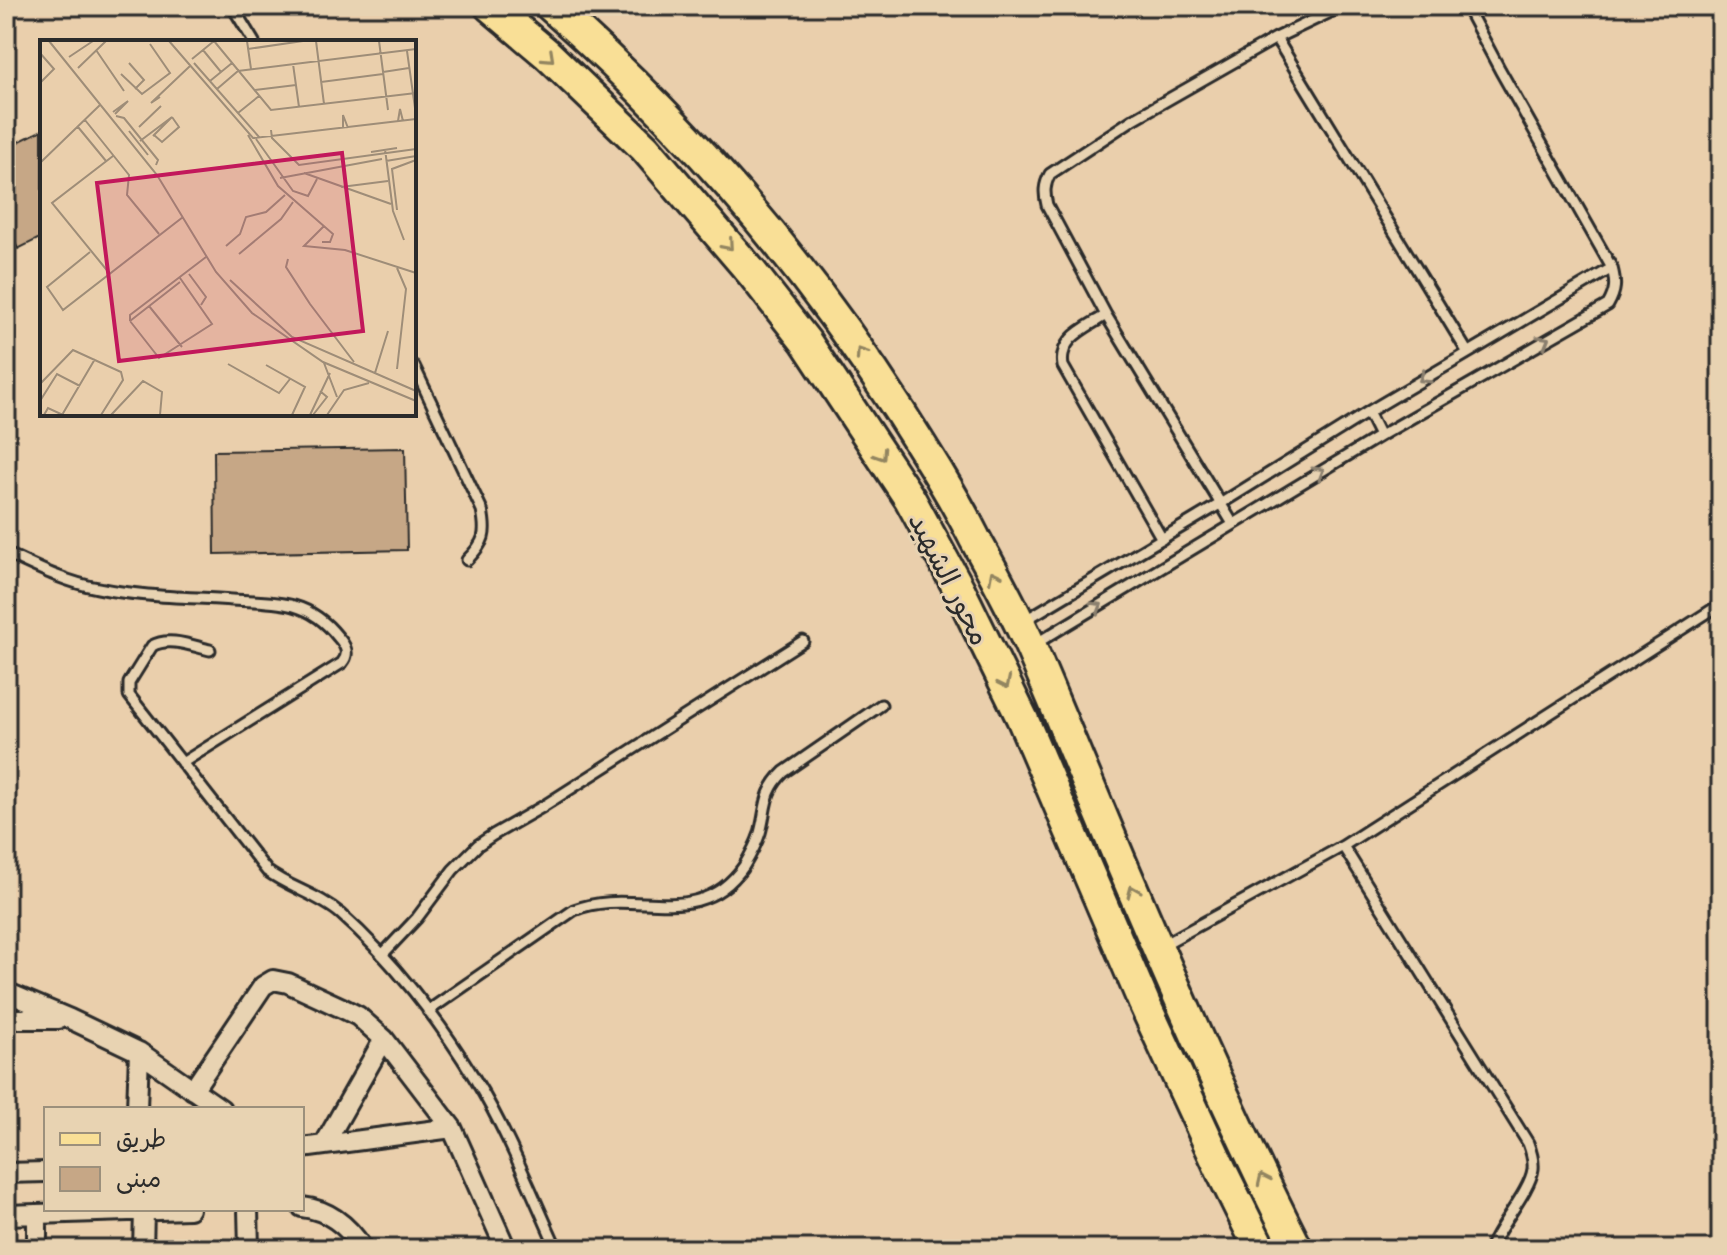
<svg xmlns="http://www.w3.org/2000/svg" width="1727" height="1255" font-family="'Playpen Sans','Playpen Sans Arabic',sans-serif">
	<style>
		.building { fill: #c6a786; stroke: #2b2b2b; stroke-width: 2 }
		.lines { fill: none; stroke-linecap: round; stroke-linejoin: round }
		.lane-casing { stroke: #2b2b2b; stroke-width: 15 }
		.street-casing { stroke: #2b2b2b; stroke-width: 24 }
		.primary-casing { stroke: #2b2b2b; stroke-width: 36 }
		.lane { stroke: #e8d3b2; stroke-width: 9 }
		.street { stroke: #e8d3b2; stroke-width: 18 }
		.primary { stroke: #f9df96; stroke-width: 30 }
		.oneway { stroke: #928560 }
		.oneway2 { stroke: #8a7f6e }
		.labels { text-anchor: middle; dominant-baseline: central; stroke-width: 6; stroke-linejoin: round; paint-order: stroke }
		.street-label { font-size: 28px; fill: #2b2b2b; stroke: #e8d3b2 }
		.inset-road { fill: none; stroke: #9e8d78; stroke-width: 2 }
		.view { fill: #c2185b; fill-opacity: 0.15; stroke: #c2185b; stroke-width: 4 }
		.inset-edge { fill: none; stroke: #2b2b2b; stroke-width: 4 }
	</style>
	<rect width="100%" height="100%" fill="#eacfac"/>
	<filter id="ink" filterUnits="userSpaceOnUse"><feTurbulence type="fractalNoise" baseFrequency=".0125" numOctaves="2"/><feDisplacementMap in="SourceGraphic" scale="16" xChannelSelector="R" yChannelSelector="G"/><feConvolveMatrix kernelMatrix="1 2 1 2 8 2 1 2 1" color-interpolation-filters="sRGB"/></filter>
	<g filter="url(#ink)">
		<path class="building" d="M42,130V237L18,249L6,224V148Z
			M405,448L407,550L215,554L214,451Z"/>
		<g class="lines">
			<defs>
				<path id="lane" d="M232,6L254,42
					M1276,38L1468,353
					M1106,315C1086,328 1058,338 1063,366L1162,539
					M414,366L482,510C487,534 485,542 467,560
					M1368,412L1380,436
					M1233,524L1106,315L1047,205C1044,193 1044,185 1050,174L1132,120L1276,38L1343,6
					M6,553C36,567 65,582 98,588C142,597 188,597 232,600C253,601 274,601 294,606C312,611 327,623 338,637C346,646 350,654 342,663L182,763
					M1022,622L1220,504L1368,412L1612,268
					M1035,644L1380,436L1608,305C1616,291 1616,283 1612,268L1500,70L1466,6
					M210,650C192,646 169,636 152,646L129,683V695L267,871C290,888 319,895 341,914C392,959 439,1020 475,1079C508,1133 531,1192 557,1249
					M1343,846L1528,1143C1531,1151 1534,1160 1533,1169C1530,1191 1500,1224 1490,1249
					M1161,946L1343,846L1721,604
					M382,955L417,918L453,870L478,845L493,835L542,807L803,641
					M428,1011L574,910C633,886 698,932 744,866C750,856 756,845 760,833C767,808 763,792 784,772L881,705"/>
				<path id="street" d="M6,992L70,1019L139,1052L221,1109
					M6,1019H59
					M193,1090L263,986L273,980L288,983L342,1008L358,1016L384,1039L452,1128L506,1249
					M137,1109L139,1052
					M324,1145L384,1039
					M302,1148L452,1128
					M6,1173L46,1172
					M302,1207C329,1210 349,1227 363,1249
					M248,1209L249,1249
					M37,1214V1249
					M6,1215L189,1209
					M143,1249L144,1211"/>
				<path id="primary" d="M490,6L547,54L645,148L752,273L806,342L910,499L959,589L1022,718L1144,1003L1222,1172L1260,1249
					M551,6C686,125 803,261 900,412C926,453 953,495 975,539C995,575 1015,612 1032,650C1062,720 1091,791 1120,860C1176,991 1233,1122 1297,1249"/>
			</defs>
			<use href="#lane" class="lane-casing"/>
			<use href="#street" class="street-casing"/>
			<use href="#primary" class="primary-casing"/>
			<use href="#lane" class="lane"/>
			<use href="#street" class="street"/>
			<use href="#primary" class="primary"/>
		</g>
		<defs><path id="oneway-chevron" d="M-2-3.5L2.5 0L-2 3.5" fill="none" stroke-width="1.6" stroke-linecap="round" stroke-linejoin="round" transform="scale(2)"/></defs>
		<g class="oneway">
			<use href="#oneway-chevron" transform="translate(549 57) rotate(43)"/>
			<use href="#oneway-chevron" transform="translate(728 245) rotate(49)"/>
			<use href="#oneway-chevron" transform="translate(861 353) rotate(-124)"/>
			<use href="#oneway-chevron" transform="translate(881 455) rotate(57)"/>
			<use href="#oneway-chevron" transform="translate(994 576) rotate(-117)"/>
			<use href="#oneway-chevron" transform="translate(1005 683) rotate(64)"/>
			<use href="#oneway-chevron" transform="translate(1133 891) rotate(-113)"/>
			<use href="#oneway-chevron" transform="translate(1263 1179) rotate(-115)"/>
		</g>
		<g class="oneway2">
			<use href="#oneway-chevron" transform="translate(1544 341) rotate(-30)"/>
			<use href="#oneway-chevron" transform="translate(1424 378) rotate(149)"/>
			<use href="#oneway-chevron" transform="translate(1319 472) rotate(-31)"/>
			<use href="#oneway-chevron" transform="translate(1097 607) rotate(-31)"/>
		</g>
	</g>
	<g class="labels">
		<g class="street-label">
			<text transform="translate(951 578) rotate(63)">محور الشهيد</text>
		</g>
	</g>
	<g transform="translate(40 40)">
		<rect width="376" height="376" fill="#eacfac"/>
		<path class="inset-road" d="M9,1L117,135L176,232L212,273L283,322L376,361M129,1L213,98L376,79M174,1L231,70L376,53M207,1L211,29M276,1L284,64M339,1L348,70M208,9L263,1M56,10L84,51M163,10L181,32M367,11L376,75M0,13L14,29L0,43M29,17L53,1M152,19L174,1M89,23L104,40L95,49M154,23L219,97M253,24L259,67M38,28L66,1M343,32L369,28M81,34L102,54L130,33L110,4M170,41L192,23M281,42L343,34M177,49L198,31L376,9M215,50L256,45M120,57L111,63L150,26M73,72L88,61L75,74M198,73L219,56M76,76L84,78L118,120L116,125M45,80L89,135L87,155L119,194M358,81L360,69L363,81M38,87L66,121M99,87L121,66M303,88V75L308,88M231,90L232,98L259,125L376,109M89,91L108,115M114,95L122,102L139,87L132,77M208,95L238,146L293,194L290,202H282M113,96L132,77M216,99L253,151L268,156L277,139M100,101L132,77M345,109L353,171L364,200M331,112L357,108M346,121L376,116M0,123L61,64M264,133L351,164M240,138L342,119M301,147L348,141M357,170L352,129L376,120M284,186L264,206L305,210L376,233M186,206L200,194L206,177L226,172L245,155M50,212L7,247L23,270L143,177M199,214L241,179L253,162M248,219L246,227L270,264L314,322M70,234L12,163L73,116M149,234L166,257L161,265M190,240L252,297L376,351M109,266L142,307M90,281L119,318L172,284L140,238M90,281V275L166,217M90,281L140,242M284,323L297,357M188,324L239,353L250,339M226,325L265,347L252,375M357,329L366,249L357,228M335,333L348,291M0,344L33,310L81,332L83,340L61,375M0,361L17,334L40,346M4,375L8,368L23,375M22,375L55,319M71,375L103,341L122,352L120,375M270,375L290,333M273,375L287,357L280,351M287,375L304,350L329,343"/>
		<path class="view" d="M302,113L323,291L79,321L57,143Z"/>
		<rect width="376" height="376" class="inset-edge"/>
	</g>
	<rect width="1727" height="1255" fill="none" stroke="#e8d3b2" stroke-width="32"/>
	<rect x="16" y="16" width="1695" height="1223" fill="none" stroke="#2b2b2b" stroke-width="3" filter="url(#ink)"/>
	<rect x="44" y="1107" width="260" height="104" fill="#e8d3b2" stroke="#9c907c" stroke-width="2"/>
	<rect x="60" y="1133" width="40" height="12" fill="#f9df96" stroke="#9c907c" stroke-width="2"/>
	<text x="116" y="1147" font-size="24" fill="#2b2b2b">طريق</text>
	<rect x="60" y="1167" width="40" height="24" fill="#c6a786" stroke="#9c907c" stroke-width="2"/>
	<text x="116" y="1187" font-size="24" fill="#2b2b2b">مبنى</text>
</svg>
